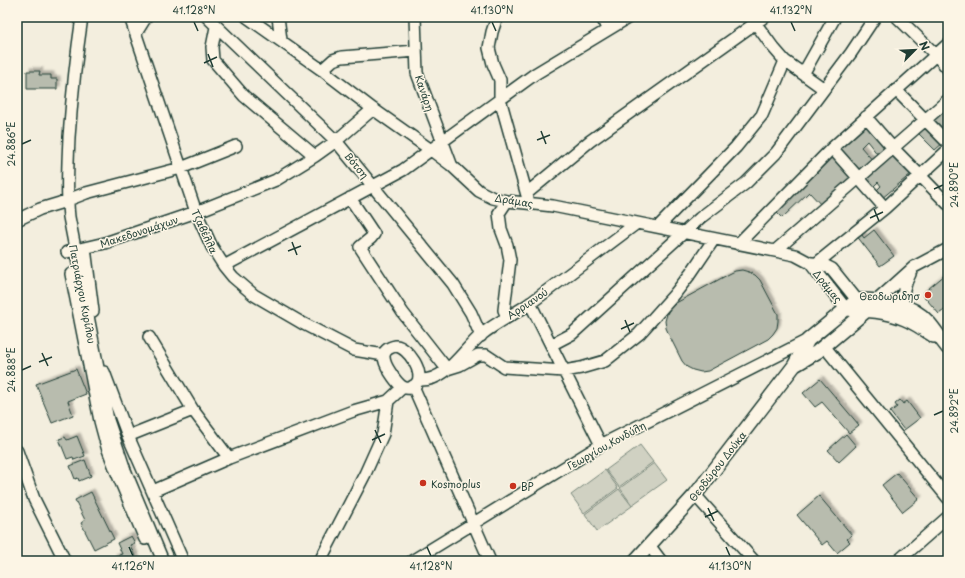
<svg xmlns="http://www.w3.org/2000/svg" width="965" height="578" font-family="'Playpen Sans',sans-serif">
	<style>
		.green { fill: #d0d1c2; stroke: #78877b }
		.building { fill: #b8bcae; stroke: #1f3d34; filter: url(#shadow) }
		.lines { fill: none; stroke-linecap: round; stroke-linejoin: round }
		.minor-casing { stroke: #1f3d34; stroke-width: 14 }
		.major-casing { stroke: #1f3d34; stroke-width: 16 }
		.minor { stroke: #fcf5e5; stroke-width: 11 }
		.major { stroke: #fcf5e5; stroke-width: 13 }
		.ticks { fill: none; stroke: #1f3d34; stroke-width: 1.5 }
		.poi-dot { fill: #c8321e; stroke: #fcf5e5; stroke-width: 1.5 }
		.labels { text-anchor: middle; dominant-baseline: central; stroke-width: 3; stroke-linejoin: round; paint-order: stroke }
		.street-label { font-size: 10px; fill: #1f3d34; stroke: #fcf5e5 }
		.poi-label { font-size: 10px; fill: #1f3d34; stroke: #fcf5e5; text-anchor: start }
		.neatline { fill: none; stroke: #1f3d34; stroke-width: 1.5 }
		.ticks-label { font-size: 10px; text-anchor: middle; fill: #1f3d34 }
	</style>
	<defs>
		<filter id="shadow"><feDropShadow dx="3" dy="-3" stdDeviation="1" flood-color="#0004"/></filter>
	</defs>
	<rect width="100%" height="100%" fill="#f3eede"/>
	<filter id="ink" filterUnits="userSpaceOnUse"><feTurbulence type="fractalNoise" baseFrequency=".025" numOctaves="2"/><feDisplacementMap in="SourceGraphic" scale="8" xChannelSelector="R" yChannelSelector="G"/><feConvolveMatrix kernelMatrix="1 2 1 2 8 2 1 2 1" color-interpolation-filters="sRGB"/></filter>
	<g filter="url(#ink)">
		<path class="green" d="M640,445L653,462L619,487L606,470Z
			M654,463L667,480L632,505L620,488Z
			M605,470L618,488L584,513L571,495Z
			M619,489L632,506L597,531L585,514Z"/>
		<path class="building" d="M27,71H40L39,75H51V79H57V89H27Z
			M948,108V143L931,122Z
			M866,121L888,147L878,155L867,141L861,147L874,162L859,174L836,146Z
			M926,123L944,142L935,150L917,132Z
			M894,151L912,173L881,199L875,192L881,186L878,182L873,187L864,176Z
			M832,153L854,177L823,207L809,192L782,218L773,209Z
			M874,230L894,256L880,266L856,235L860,232L864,238Z
			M742,270L749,272L755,275L760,280L778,314V321L777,328L773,334L768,339L708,371L701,372L693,370L687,367L682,361L669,335L666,328L665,321L667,314L670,308L676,303L729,274L735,271Z
			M946,274L948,276V307L939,314L922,294Z
			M76,369L86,394L68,401L73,415L52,423L36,384Z
			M820,379L859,425L849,433L822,402L815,407L803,393Z
			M900,400L903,404L907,401L920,418L904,430L890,412L897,407L895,404Z
			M846,434L856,446L839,462L828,450Z
			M77,436L85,456L74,460L73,457L67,459L59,439L65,437L67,440Z
			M85,460L91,476L79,481L78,478L75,479L70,466Z
			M897,473L919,499L903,512L882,485Z
			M91,492L114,539L94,549L81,523L85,520L75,500Z
			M819,496L852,535L847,539L850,542L837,553L827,541L822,545L797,515Z
			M131,536L135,543L130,545L137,561H115L113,557L122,554L117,543Z"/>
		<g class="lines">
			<defs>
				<path id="minor" d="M82,17C76,57 72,96 69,137C68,164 66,190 69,217L108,420L125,470L163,561
					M130,17L196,212L212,247L224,266L233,277L254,295L302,323L354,350L384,355
					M207,17L336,141L453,284L471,313L481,336
					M247,17L322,70L373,109L431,150L451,165L479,191L493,198L507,201L553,206L795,255L810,263L846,309
					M278,17L281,40
					M415,17L417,73L451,164
					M497,17L492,32L489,48L493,64L500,80V99L528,199
					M602,17L607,29
					M751,17L772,46L785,61L824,89
					M897,17L936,55L948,69
					M216,27L212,47L213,60L244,96L315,156
					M136,33L146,17
					M322,70L333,60L342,57L416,51
					M803,74L835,17
					M896,90L948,143
					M866,117L893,148L948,204
					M832,148L885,208
					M527,193L590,141L764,17
					M350,198L374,234L371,238L360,247L403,313L447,369L460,365L478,355H486L504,367L564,371L581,368L605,361L639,334L674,295L691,273L714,239
					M17,220L40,209L60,203L86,193L181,168L236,146
					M658,227L736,147L762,115L785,61
					M738,244L832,148L948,44
					M85,248L93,311
					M775,251L948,100
					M67,252L105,243L196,212L276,180L315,156L336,141L373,109
					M812,263L824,265L832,269L857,300
					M817,263L885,208L948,150
					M224,266L403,170L535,74L629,17
					M71,274L100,421L107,447L117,473L145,539
					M530,303L601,445
					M873,304L914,267L948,249
					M902,306C903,294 904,285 910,274
					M507,317L504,310L510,260L507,245L501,229L499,213L507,201
					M149,337L193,410L229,458
					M551,345L572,334L700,218L746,183L776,153L851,53L875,17
					M396,346C408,347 426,374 416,384C405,396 395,380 390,372C383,361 379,349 396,346Z
					M824,346L948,498
					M104,372L128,436L183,561
					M419,380C446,382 462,351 481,335C497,322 515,314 532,302C567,276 602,249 637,223
					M413,386L490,561
					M128,436L193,410
					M17,451L34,499L65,561
					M153,491L229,458L353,411L388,401L403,387
					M695,495L754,561
					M649,545L661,561
					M320,561L365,474L383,434L388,401
					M412,561L601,445L808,340
					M898,561L948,517"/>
				<path id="major" d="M846,309C867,310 886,311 905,319C915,323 925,330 934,336
					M795,365L817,352L867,310
					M635,561L695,495L794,366L808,340L857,300C882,300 911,302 929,323C936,331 941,340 948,348"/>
			</defs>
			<use href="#minor" class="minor-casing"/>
			<use href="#major" class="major-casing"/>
			<use href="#minor" class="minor"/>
			<use href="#major" class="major"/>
		</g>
	</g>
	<path class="ticks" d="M194,22L198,31M492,22L496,31M791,22L795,31M208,54L213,67M204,63L217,57M541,131L546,144M537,140L550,135M22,144L31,140M934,189L943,185M874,209L879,221M870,218L883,212M292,242L297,255M288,251L301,246M625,320L630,332M621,329L634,323M42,353L48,366M39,362L52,357M22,370L31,366M934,415L943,411M375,430L381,443M372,440L385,434M708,508L714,521M705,517L718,511M129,547L133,556M427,547L431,556M726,547L730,556"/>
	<g class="poi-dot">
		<circle cx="928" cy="295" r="4"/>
		<circle cx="423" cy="483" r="4"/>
		<circle cx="513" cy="486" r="4"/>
	</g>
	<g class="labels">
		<g class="street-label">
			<text transform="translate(425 93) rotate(71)">Κανάρη</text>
			<text transform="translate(357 165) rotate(50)">Βότση</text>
			<text transform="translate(514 200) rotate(9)">Δράμας</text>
			<text transform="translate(139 231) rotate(-18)">Μακεδονομάχων</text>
			<text transform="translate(205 231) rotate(65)">Τζαβέλλα</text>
			<text transform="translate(828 286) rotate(51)">Δράμας</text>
			<text transform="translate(83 294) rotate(79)">Πατριάρχου Κυρίλου</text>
			<text transform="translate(527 303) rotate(-34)">Αρριανού</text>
			<text transform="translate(606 445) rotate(-29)">Γεωργίου Κονδύλη</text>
			<text transform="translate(717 466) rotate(-52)">Θεοδώρου Δούκα</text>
		</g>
		<g class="poi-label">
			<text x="920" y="295" text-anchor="end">Θεοδωριδησ</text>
			<text x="431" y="483">Kosmoplus</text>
			<text x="521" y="486">BP</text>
		</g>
	</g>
	<rect width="965" height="578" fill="none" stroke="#fcf5e5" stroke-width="44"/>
	<g transform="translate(915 50) rotate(66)" stroke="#fcf5e5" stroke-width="3" paint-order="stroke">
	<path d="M0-3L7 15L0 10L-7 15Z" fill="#1f3d34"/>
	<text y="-6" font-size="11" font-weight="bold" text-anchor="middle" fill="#1f3d34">N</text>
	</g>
	<rect x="22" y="22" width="921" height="534" class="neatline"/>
	<g class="ticks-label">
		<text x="194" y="14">41.128°N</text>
		<text x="492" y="14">41.130°N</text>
		<text x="791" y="14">41.132°N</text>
		<text transform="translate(11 144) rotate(-90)" y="4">24.886°E</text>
		<text transform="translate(954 185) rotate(-90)" y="4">24.890°E</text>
		<text transform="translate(11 370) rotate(-90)" y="4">24.888°E</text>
		<text transform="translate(954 411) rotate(-90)" y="4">24.892°E</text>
		<text x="133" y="570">41.126°N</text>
		<text x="431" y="570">41.128°N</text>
		<text x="730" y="570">41.130°N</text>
	</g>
</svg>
